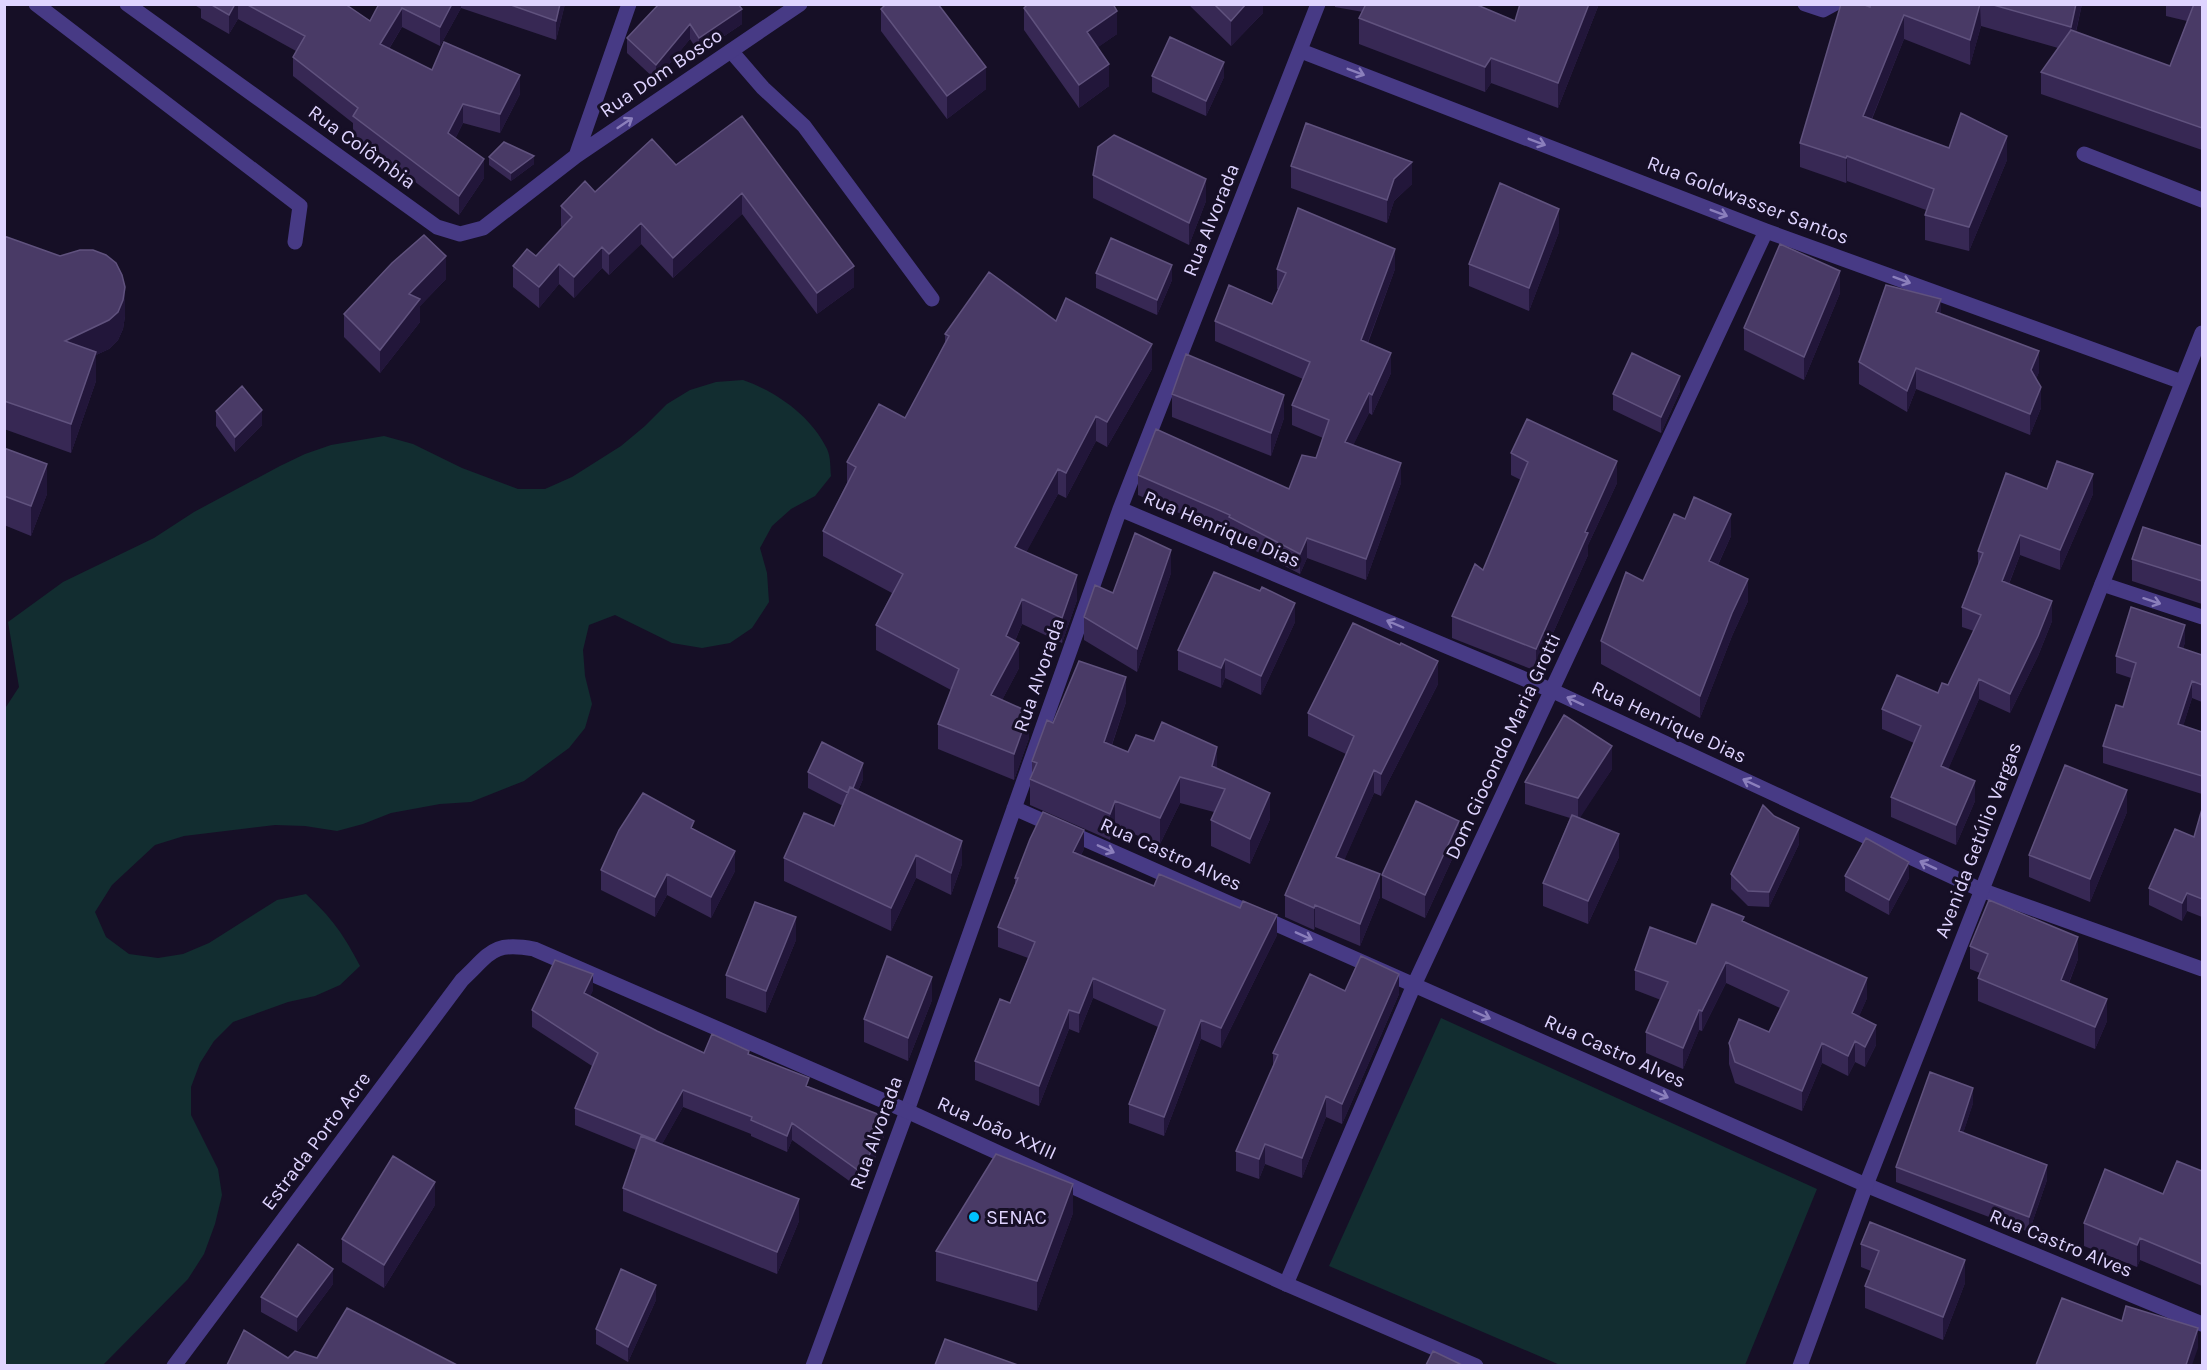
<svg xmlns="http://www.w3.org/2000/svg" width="2207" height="1370" font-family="Karla,sans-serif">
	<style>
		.green { fill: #122d30 }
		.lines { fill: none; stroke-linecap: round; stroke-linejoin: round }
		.service { stroke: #473a85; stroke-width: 15 }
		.minor { stroke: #473a85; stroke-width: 15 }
		.tertiary { stroke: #473a85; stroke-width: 15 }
		.wall { fill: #372854 }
		.shaded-wall { fill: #22163a }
		.building { fill: #493a66; stroke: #60527e; stroke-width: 1.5 }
		.oneway { stroke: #8b7fbc }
		.poi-dot { fill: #00c2ff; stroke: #160f26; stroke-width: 2 }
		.labels { text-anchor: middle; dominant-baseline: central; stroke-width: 6; stroke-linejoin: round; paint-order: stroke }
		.street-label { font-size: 20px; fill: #dfd4ff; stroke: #160f26 }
		.poi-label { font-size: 20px; fill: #dfd4ff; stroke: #160f26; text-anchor: start }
	</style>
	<rect width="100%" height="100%" fill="#160f26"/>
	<path class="green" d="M743,380C777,392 811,416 827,449C831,457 830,468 831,476L815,496L791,509L772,526L760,548L767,573L769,602L752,628L730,643L702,648L672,643L615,615L589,625L583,650L585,676L592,704L585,728L569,748L524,781L471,802L440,804L391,813L363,824L337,831L305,826L275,825L184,836L155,845L112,885L95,912L106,937L129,954L158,958L183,954L209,943L277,900L306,894C332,918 344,935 360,966L340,985L315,996L288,1002L233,1022L214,1041L200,1063L191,1087V1115L218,1169L222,1195L215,1224L204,1254L188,1279L103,1365H5L4,710L19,687L8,622L63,582L154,538L194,512L280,466L305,454L331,445L384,436L413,444L462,468L518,489H545L572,477L621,446L645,426L667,404L690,390L716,382Z
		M1441,1018L1817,1189L1745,1365H1560L1329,1266Z"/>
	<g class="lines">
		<path class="service" d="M1805,4L1823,10L1834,4
			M731,51L763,88L804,126L932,299
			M2084,154L2202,200"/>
		<path class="minor" d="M36,4L300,206L295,242
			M127,4L437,227L460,234L483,228L576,156L800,4
			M1301,51L1766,231L2182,382
			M576,156L629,4
			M1120,509L1553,691L1981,890L2202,969
			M2102,584L2202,617
			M1014,808L1866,1185L2202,1324
			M1286,1284L1414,985L1766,231
			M813,1366L907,1111L1120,509L1318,4"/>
		<path class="tertiary" d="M174,1366L462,980C491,953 492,941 534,949L907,1111L1286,1284L1476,1366
			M1800,1366L1866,1185L2102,584L2202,333"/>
	</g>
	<path class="wall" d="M193,4H345L370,21L379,4H565L556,40L461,8L440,46L402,27L389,49L432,70L520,94L500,133L463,123L455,139L484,178L459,215L353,135V123L293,76V57L296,51L238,19L229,34L201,18V9Z
		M1188,4H1263V13L1231,46Z
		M1335,4H1475L1515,21L1520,4H1599L1558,108L1491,83L1485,92L1359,44V18L1363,12L1335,7Z
		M1871,4H2082L2076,32L2170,66L2187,21L2166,16V4H2202V150L2041,94V72L2058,48L1981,26L1970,65L1904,39L1872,119L1949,148L2007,160L1969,251L1925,240V215L1926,210L1847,181L1846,183L1800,167V143Z
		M1024,8L1117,34L1098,47L1109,86L1079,108L1024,30Z
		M742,9V24L699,53L690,39L656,80L627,53V38Z
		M881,9L986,89L947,119L881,31Z
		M1152,76L1224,77L1206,116L1152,92Z
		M742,116L854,287L817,314L742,214L673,278L641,244L609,275L602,268L574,298L559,284L539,308L513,287V266L536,256L562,228L561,226V206L595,192L676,165Z
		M489,157L534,164L511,181L489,165Z
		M1291,166L1412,184L1394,201L1387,223L1291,188Z
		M1093,175L1206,201L1189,245L1093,198Z
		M1559,232L1529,311L1469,286V264Z
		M4,236L125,316L123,329L118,340L109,349L96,355V381L71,453L4,429Z
		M1277,269H1395L1368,343L1391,373L1372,415L1369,413L1353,445L1401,483L1366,580L1307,558L1300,574L1229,537V535L1138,495V475L1289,489L1316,458L1323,438L1292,425V405L1303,379L1215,341V321L1272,304L1279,290L1277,289Z
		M1096,273L1172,280L1157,315L1096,288Z
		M446,279L420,306V322L380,373L344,337V314Z
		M1840,293L1804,380L1744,350V328Z
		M1941,314L2039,372L2036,379L2041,408L2030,435L1916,389L1907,412L1859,384V362Z
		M1056,321L1152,369L1107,447L1096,441L1066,498L1058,494L1026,552L1077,600L1062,643L1022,624L1015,641L1019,668L1002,700L1029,738L1014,780L938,749V724L951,690L876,650V625L892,593L823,556V531L847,483V462L905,418L945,343V334Z
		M1680,391L1661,433L1613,410V394Z
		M1172,394L1284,418L1271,456L1172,417Z
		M216,411L262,425L235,452L216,426Z
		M4,448L47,494L31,536L4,525Z
		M1511,453L1617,483L1588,545V555L1536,671L1452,638V616L1483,570L1521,480L1511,475Z
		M2047,489L2093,494L2060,570L2020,555L2009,584L2052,621L2038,656L2010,713L1979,699L1948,769L1975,801L1956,845L1891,817V797L1914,743L1882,729V709L1938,693L1948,685L1974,631L1962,627V607L1978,567V551Z
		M1685,519L1731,536L1718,565L1748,601L1732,636L1700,718L1601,664V641Z
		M2202,546V604L2132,581V559Z
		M1171,573L1137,672L1084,640V617L1113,593Z
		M1295,622L1261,695L1225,678L1221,688L1178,670V650Z
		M2185,642L2183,649L2202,655V702L2192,698L2183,726L2202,732V794L2103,763V746L2123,707L2131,678L2116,673V656Z
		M1438,684L1381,796L1374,793L1344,860L1380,897L1360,946L1315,927L1314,930L1285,917V895L1346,754L1308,736V713Z
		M1126,702L1112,745L1128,752L1217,769L1270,819L1250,864L1211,846V820L1214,812L1180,803L1160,844L1115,827L1110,840L1030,805V779L1032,775V761L1053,723Z
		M1612,769L1579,818L1619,857L1588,924L1543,906V883L1570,818L1525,804V782Z
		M808,772L863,779L858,791L962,864L951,895L916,878L891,931L784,881V858L834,826L843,806L808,788Z
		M2202,809V917L2187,911L2182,921L2149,905V888L2194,837Z
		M2127,812L2090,902L2029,877V855Z
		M1774,816L1799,844L1769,907L1748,906L1731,889V874Z
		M694,829L735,871L711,918L667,895L655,917L601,890V870Z
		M1459,844L1425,918L1382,898V875Z
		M1084,849L1081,855L1154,886L1277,935L1221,1048L1201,1039L1164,1136L1129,1123V1104L1158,1027L1093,998L1079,1033L1069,1029L1039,1106L975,1080V1061L1010,1003L1028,958L998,947V927L1015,884V878Z
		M1845,876L1909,878L1889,915L1845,891Z
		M1744,921L1867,998L1859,1016L1876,1045L1865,1067L1855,1062L1848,1076L1822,1063L1802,1111L1735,1083L1729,1064V1043L1769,1032L1780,1008L1726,983L1702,1031L1699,1030L1683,1069L1646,1053V1032L1661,1000L1635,990V970L1696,944Z
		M796,940L766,1013L726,998V975Z
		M1970,946L2078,959L2069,983L2107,1021L2095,1049L1978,1001V978L1980,973L1970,969Z
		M593,990L590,996L657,1031L704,1053L749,1054L809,1087L885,1134L862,1190L792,1140L787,1152L751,1136V1134L683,1107L662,1144L799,1221L777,1274L623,1211V1188L636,1150L575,1125V1108L592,1066L532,1027V1010Z
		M1345,991L1399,994L1342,1124L1326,1117L1302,1178L1265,1164L1259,1179L1236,1171V1151L1273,1066V1053Z
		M932,1000L908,1061L864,1042V1019Z
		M1973,1103L1963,1133L2047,1180L2029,1232L1896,1182V1167Z
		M2202,1171V1286L2140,1260L2137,1267L2084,1246V1223L2163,1194Z
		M435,1205L384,1288L342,1262V1239Z
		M1073,1213L1037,1311L936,1281V1251Z
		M1861,1244L1965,1283L1943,1340L1865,1308V1286L1871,1271L1861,1267Z
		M333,1284L297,1332L261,1312V1297Z
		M656,1300L628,1362L596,1344V1329Z"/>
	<path class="shaded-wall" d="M235,4H238V19L229,34V15Z
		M452,4H461V8L440,46V27Z
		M560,4H565L556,40V21Z
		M1246,4H1263V13L1231,46V21Z
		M1589,4H1599L1558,108V83Z
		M1980,4L1981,26L1970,65V40Z
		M2076,4H2082L2071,52V27Z
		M402,8V27L380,63V44Z
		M742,9V24L699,53V38Z
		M1117,11V34L1087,55V32Z
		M1904,15V39L1863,140V116Z
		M690,24V39L656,80V65Z
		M1491,58V83L1485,92V67Z
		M1224,62V77L1206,116V101Z
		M1109,64V86L1079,108V85Z
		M986,67V89L947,119V96Z
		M520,75V94L500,133V114Z
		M463,104V123L448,153V133Z
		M2007,136V160L1969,251V227Z
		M534,156V164L511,181V173Z
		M1847,156V181L1846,183V158Z
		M484,159V178L459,215V196Z
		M1412,162V184L1394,201L1387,223V200L1394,179Z
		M1206,179V201L1189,245V223Z
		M742,193V214L673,278V258Z
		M1559,209V232L1529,311V288Z
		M641,223V244L609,275V254Z
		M602,247V268L574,298V277Z
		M1395,249V269L1361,360V340Z
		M446,256V279L420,306V322L380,373V350L409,294Z
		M559,264V284L539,308V287Z
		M1172,265V280L1157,315V300Z
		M854,266V287L817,314V293Z
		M1840,271V293L1804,380V357Z
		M125,287V316L123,329L118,340L109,349L96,355V381L71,453V424L65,341Z
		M1941,299V320L1936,312Z
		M1152,344V369L1107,447V422Z
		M2039,351V372L2031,391V370Z
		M1391,353V373L1372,415V395Z
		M1916,368V389L1907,412V391Z
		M1680,376V391L1661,433V417Z
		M2041,387V408L2030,435V414Z
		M1369,393V413L1345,462V442Z
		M1284,395V418L1271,456V433Z
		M262,410V425L235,452V437Z
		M1096,416V441L1066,498V473Z
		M1617,461V483L1588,545V555L1536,671V649L1585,532Z
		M1401,463V483L1366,580V559Z
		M47,464V494L31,536V506Z
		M1058,469V494L1015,573V547Z
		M2093,474V494L2060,570V550Z
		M1731,514V536L1709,584V561Z
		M2020,535V555L2002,601V581Z
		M1307,538V558L1300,574V554Z
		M1171,550V573L1137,672V649Z
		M1077,575V600L1062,643V618Z
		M1748,579V601L1732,636L1700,718V696L1732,613Z
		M1022,599V624L1006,662V636Z
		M2052,601V621L2038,656L2010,713V694Z
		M1295,603V622L1261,695V676Z
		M2185,625V642L2178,665V647Z
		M1019,643V668L991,721V695Z
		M1225,659V678L1221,688V668Z
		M1438,661V684L1381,796V774Z
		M1126,677V702L1104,768V742Z
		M1979,679V699L1941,786V766Z
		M2192,681V698L2178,742V724Z
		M1029,712V738L1014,780V754Z
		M1612,746V769L1578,821V798Z
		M1217,747V773L1212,766Z
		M863,763V779L850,810V794Z
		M1374,770V793L1336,879V857Z
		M1180,777V803L1160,844V818Z
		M1975,781V801L1956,845V825Z
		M2127,790V812L2090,902V879Z
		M1270,793V819L1250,864V839Z
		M1115,801V827L1110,840V814Z
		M1459,821V844L1425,918V895Z
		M1799,828V844L1769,907V892Z
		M1084,830V849L1073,871V852Z
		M1619,834V857L1588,924V901Z
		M962,841V864L951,895V873Z
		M735,851V871L711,918V897Z
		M916,855V878L891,931V908Z
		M1909,862V878L1889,915V900Z
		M667,874V895L655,917V897Z
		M1380,874V897L1360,946V924Z
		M2187,893V911L2182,921V903Z
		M1315,905V927L1314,930V908Z
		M1277,915V935L1221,1048V1028Z
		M796,917V940L766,1013V991Z
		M2078,937V959L2061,1002V980Z
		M1726,962V983L1702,1031V1011Z
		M593,974V990L584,1009V993Z
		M1399,974V994L1342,1124V1104Z
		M932,977V1000L908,1061V1038Z
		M1093,978V998L1079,1033V1013Z
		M1867,978V998L1852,1033V1013Z
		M2107,999V1021L2095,1049V1027Z
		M1069,1010V1029L1039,1106V1086Z
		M1699,1010V1030L1683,1069V1048Z
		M1201,1020V1039L1164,1136V1117Z
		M1876,1025V1045L1865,1067V1047Z
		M1855,1041V1062L1848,1076V1056Z
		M1822,1043V1063L1802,1111V1091Z
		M1973,1088V1103L1959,1146V1131Z
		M683,1090V1107L655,1157V1140Z
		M1326,1096V1117L1302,1178V1158Z
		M885,1117V1134L862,1190V1173Z
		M792,1123V1140L787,1152V1136Z
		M1265,1144V1164L1259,1179V1159Z
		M2047,1165V1180L2029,1232V1217Z
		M435,1182V1205L384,1288V1265Z
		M1073,1184V1213L1037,1311V1281Z
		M799,1199V1221L777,1274V1252Z
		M2140,1238V1260L2137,1267V1245Z
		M1965,1260V1283L1943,1340V1317Z
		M333,1269V1284L297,1332V1317Z
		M656,1285V1300L628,1362V1347Z
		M2198,1328V1348L2192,1365H2186Z"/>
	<path class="building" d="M210,4H235L229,15Z
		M246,4H345L370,21L379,4H452L440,27L402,8L380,44L432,70L444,42L520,75L500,114L463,104L448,133L484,159L459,196L353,116L358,108L293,57L305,36Z
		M508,4H560L556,21Z
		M659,4H738L742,9L699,38L690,24L656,65L627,38Z
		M886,4H938L986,67L947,96L881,9Z
		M1028,4H1113L1117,11L1087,32L1109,64L1079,85L1024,8Z
		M1214,4H1246L1231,21Z
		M1366,4H1475L1515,21L1520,4H1589L1558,83L1491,58L1485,67L1359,18Z
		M1841,4H1862L1870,7L1871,4H1980L1970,40L1904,15L1863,116L1949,148L1961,113L2007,136L1969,227L1925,215L1934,189L1847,156L1846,158L1800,143Z
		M1990,4H2076L2071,27Z
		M2194,4H2202V128L2041,72L2071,30L2170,66Z
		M1170,37L1224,62L1206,101L1152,76Z
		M742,116L854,266L817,293L742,193L673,258L641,223L609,254L602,247L574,277L559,264L539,287L513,266L527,249L536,256L572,217L561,206L585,181L595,192L652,139L676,165Z
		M1306,123L1412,162L1394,179L1387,200L1291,166Z
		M1114,135L1206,179L1189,223L1093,175L1098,147Z
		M504,142L534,156L511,173L489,157Z
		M1500,183L1559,209L1529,288L1469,264Z
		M1298,208L1395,249L1361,340L1391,353L1372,395L1369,393L1345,442L1401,463L1366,559L1307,538L1300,554L1229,517L1230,515L1138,475L1156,429L1289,489L1302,455L1316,458L1329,420L1292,405L1310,362L1215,321L1229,285L1272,304L1286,273L1277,269Z
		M424,235L446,256L409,294L420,299L380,350L344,314L392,263Z
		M4,236L60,256L80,250H93L106,255L116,263L122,275L125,287L123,300L118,312L109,320L65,341L96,352L71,424L4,401Z
		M1111,238L1172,265L1157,300L1096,273Z
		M1780,244L1840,271L1804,357L1744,328Z
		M989,272L1056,321L1066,298L1152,344L1107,422L1096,416L1066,473L1058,469L1015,547L1077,575L1062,618L1022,599L1006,636L1019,643L991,695L1029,712L1014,754L938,724L959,669L876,625L903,574L823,531L856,467L847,462L879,404L905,418L949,336L945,334Z
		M1886,285L1941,299L1936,312L2039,351L2031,370L2041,387L2030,414L1916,368L1907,391L1859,362Z
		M1632,353L1680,376L1661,417L1613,394Z
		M1186,354L1284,395L1271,433L1172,394Z
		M242,386L262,410L235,437L216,411Z
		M1527,419L1617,461L1585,532L1588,533L1536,649L1452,616L1475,564L1483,570L1528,462L1511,453Z
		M4,448L47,464L31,506L4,496Z
		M2057,461L2093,474L2060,550L2020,535L2002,581L2052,601L2038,636L2010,694L1979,679L1941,766L1975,781L1956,825L1891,797L1921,726L1882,709L1897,675L1938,693L1942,683L1948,685L1981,615L1962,607L1983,553L1978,551L2006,473L2047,489Z
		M1694,497L1731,514L1709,561L1748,579L1732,613L1700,696L1601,641L1626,572L1643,581L1674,514L1685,519Z
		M2143,527L2202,546V581L2132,559Z
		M1135,533L1171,550L1137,649L1084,617L1095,585L1113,593Z
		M1214,572L1260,591L1262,587L1295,603L1261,676L1225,659L1221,668L1178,650Z
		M2131,607L2185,625L2178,647L2202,655V685L2192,681L2178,724L2202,732V776L2103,746L2116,705L2123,707L2136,663L2116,656Z
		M1353,623L1400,645L1401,643L1438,661L1381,774L1374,770L1336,857L1380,874L1360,924L1315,905L1314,908L1285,895L1354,736L1308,713Z
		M1079,661L1126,677L1104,742L1128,752L1136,735L1154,741L1162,722L1217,747L1212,766L1270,793L1250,839L1211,820L1225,789L1180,777L1160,818L1115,801L1110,814L1030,779L1037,763L1032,761L1047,720L1053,723Z
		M1564,715L1612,746L1578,798L1525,782Z
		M822,742L863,763L853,788L850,787L848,793L808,772Z
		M2065,765L2127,790L2090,879L2029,855Z
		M850,787L962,841L951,873L916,855L891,908L784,858L804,813L834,826Z
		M643,793L694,821L691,828L735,851L711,897L667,874L655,897L601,870L619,830Z
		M1416,801L1459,821L1425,895L1382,875Z
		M1763,805L1774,816L1799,828L1769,892L1748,891L1731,874Z
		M2202,809V899L2187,893L2182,903L2149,888L2175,829L2194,837Z
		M1043,812L1084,830L1073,852L1154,886L1159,874L1240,908L1243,901L1277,915L1221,1028L1201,1020L1164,1117L1129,1104L1165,1010L1093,978L1079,1013L1069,1010L1039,1086L975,1061L1000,999L1010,1003L1035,942L998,927L1018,878H1015L1030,839Z
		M1572,815L1619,834L1588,901L1543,883Z
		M1866,838L1909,862L1889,900L1845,876Z
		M1989,900L2078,937L2061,980L2107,999L2095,1027L1978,978L1988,954L1970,946Z
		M755,902L796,917L766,991L726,975Z
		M1712,904L1744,917L1742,921L1867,978L1852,1013L1876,1025L1865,1047L1855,1041L1848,1056L1822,1043L1802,1091L1735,1062L1729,1043L1739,1019L1769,1032L1789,991L1726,962L1702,1011L1699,1010L1683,1048L1646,1032L1668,982L1635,970L1650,927L1696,944Z
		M887,956L932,977L908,1038L864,1019Z
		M1361,956L1399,974L1342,1104L1326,1096L1302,1158L1265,1144L1259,1159L1236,1151L1278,1055L1273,1053L1310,974L1345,991Z
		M555,960L593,974L584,993L657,1031L704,1053L712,1034L749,1051L748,1054L809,1078L806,1086L885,1117L862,1173L792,1123L787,1136L751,1120L752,1117L683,1090L655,1140L575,1108L598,1053L532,1010Z
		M1930,1072L1973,1088L1959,1131L2047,1165L2029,1217L1896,1167Z
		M641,1136L799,1199L777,1252L623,1188Z
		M996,1154L1073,1184L1037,1281L936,1251Z
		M393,1156L435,1182L384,1265L342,1239Z
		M2177,1161L2202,1171V1264L2140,1238L2137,1245L2084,1223L2105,1169L2163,1194Z
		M1870,1222L1965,1260L1943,1317L1865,1286L1879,1251L1861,1244Z
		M298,1244L333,1269L297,1317L261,1297Z
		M621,1269L656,1285L628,1347L596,1329Z
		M2062,1298L2122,1321L2126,1306L2198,1328L2186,1365H2036Z
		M347,1308L457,1365H227L244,1330L288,1358L295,1351L317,1358Z
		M945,1339L1018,1365H935Z
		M1433,1351L1462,1365H1426Z"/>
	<defs><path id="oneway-shaft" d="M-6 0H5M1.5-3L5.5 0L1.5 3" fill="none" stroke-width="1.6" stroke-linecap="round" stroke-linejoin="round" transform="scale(1.5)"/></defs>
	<g class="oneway">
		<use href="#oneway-shaft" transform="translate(1356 72) rotate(21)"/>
		<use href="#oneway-shaft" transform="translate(625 123) rotate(-34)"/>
		<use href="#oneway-shaft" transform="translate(1537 142) rotate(21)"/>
		<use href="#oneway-shaft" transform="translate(1719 213) rotate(21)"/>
		<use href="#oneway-shaft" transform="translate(1902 280) rotate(20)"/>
		<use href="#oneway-shaft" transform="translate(2152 601) rotate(18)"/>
		<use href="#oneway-shaft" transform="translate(1395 624) rotate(-157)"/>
		<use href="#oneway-shaft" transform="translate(1575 701) rotate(-155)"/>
		<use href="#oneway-shaft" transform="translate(1751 783) rotate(-155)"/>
		<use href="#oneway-shaft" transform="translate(1106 849) rotate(24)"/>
		<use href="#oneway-shaft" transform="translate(1928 865) rotate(-155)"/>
		<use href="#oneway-shaft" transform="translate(1304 936) rotate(24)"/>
		<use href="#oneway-shaft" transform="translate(1482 1015) rotate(24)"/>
		<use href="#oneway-shaft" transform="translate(1660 1094) rotate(24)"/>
	</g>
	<circle class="poi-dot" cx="974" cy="1217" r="6"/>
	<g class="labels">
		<g class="street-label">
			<text transform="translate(661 73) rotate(-34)">Rua Dom Bosco</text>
			<text transform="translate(362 147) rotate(36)">Rua Colômbia</text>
			<text transform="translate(1748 200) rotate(21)">Rua Goldwasser Santos</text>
			<text transform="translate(1211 220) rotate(-68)">Rua Alvorada</text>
			<text transform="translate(1222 529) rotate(23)">Rua Henrique Dias</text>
			<text transform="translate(1039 675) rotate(-71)">Rua Alvorada</text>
			<text transform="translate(1669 722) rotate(25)">Rua Henrique Dias</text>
			<text transform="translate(1503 746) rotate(-65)">Dom Giocondo Maria Grotti</text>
			<text transform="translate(1978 840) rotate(-69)">Avenida Getúlio Vargas</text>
			<text transform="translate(1171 854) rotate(24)">Rua Castro Alves</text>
			<text transform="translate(1615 1051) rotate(24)">Rua Castro Alves</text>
			<text transform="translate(997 1128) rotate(24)">Rua João XXIII</text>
			<text transform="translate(876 1133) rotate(-70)">Rua Alvorada</text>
			<text transform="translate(316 1141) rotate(-53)">Estrada Porto Acre</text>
			<text transform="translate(2061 1243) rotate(22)">Rua Castro Alves</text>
		</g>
		<g class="poi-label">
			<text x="986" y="1217">SENAC</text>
		</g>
	</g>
	<rect width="2207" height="1370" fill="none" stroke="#dfd4ff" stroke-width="12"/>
</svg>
